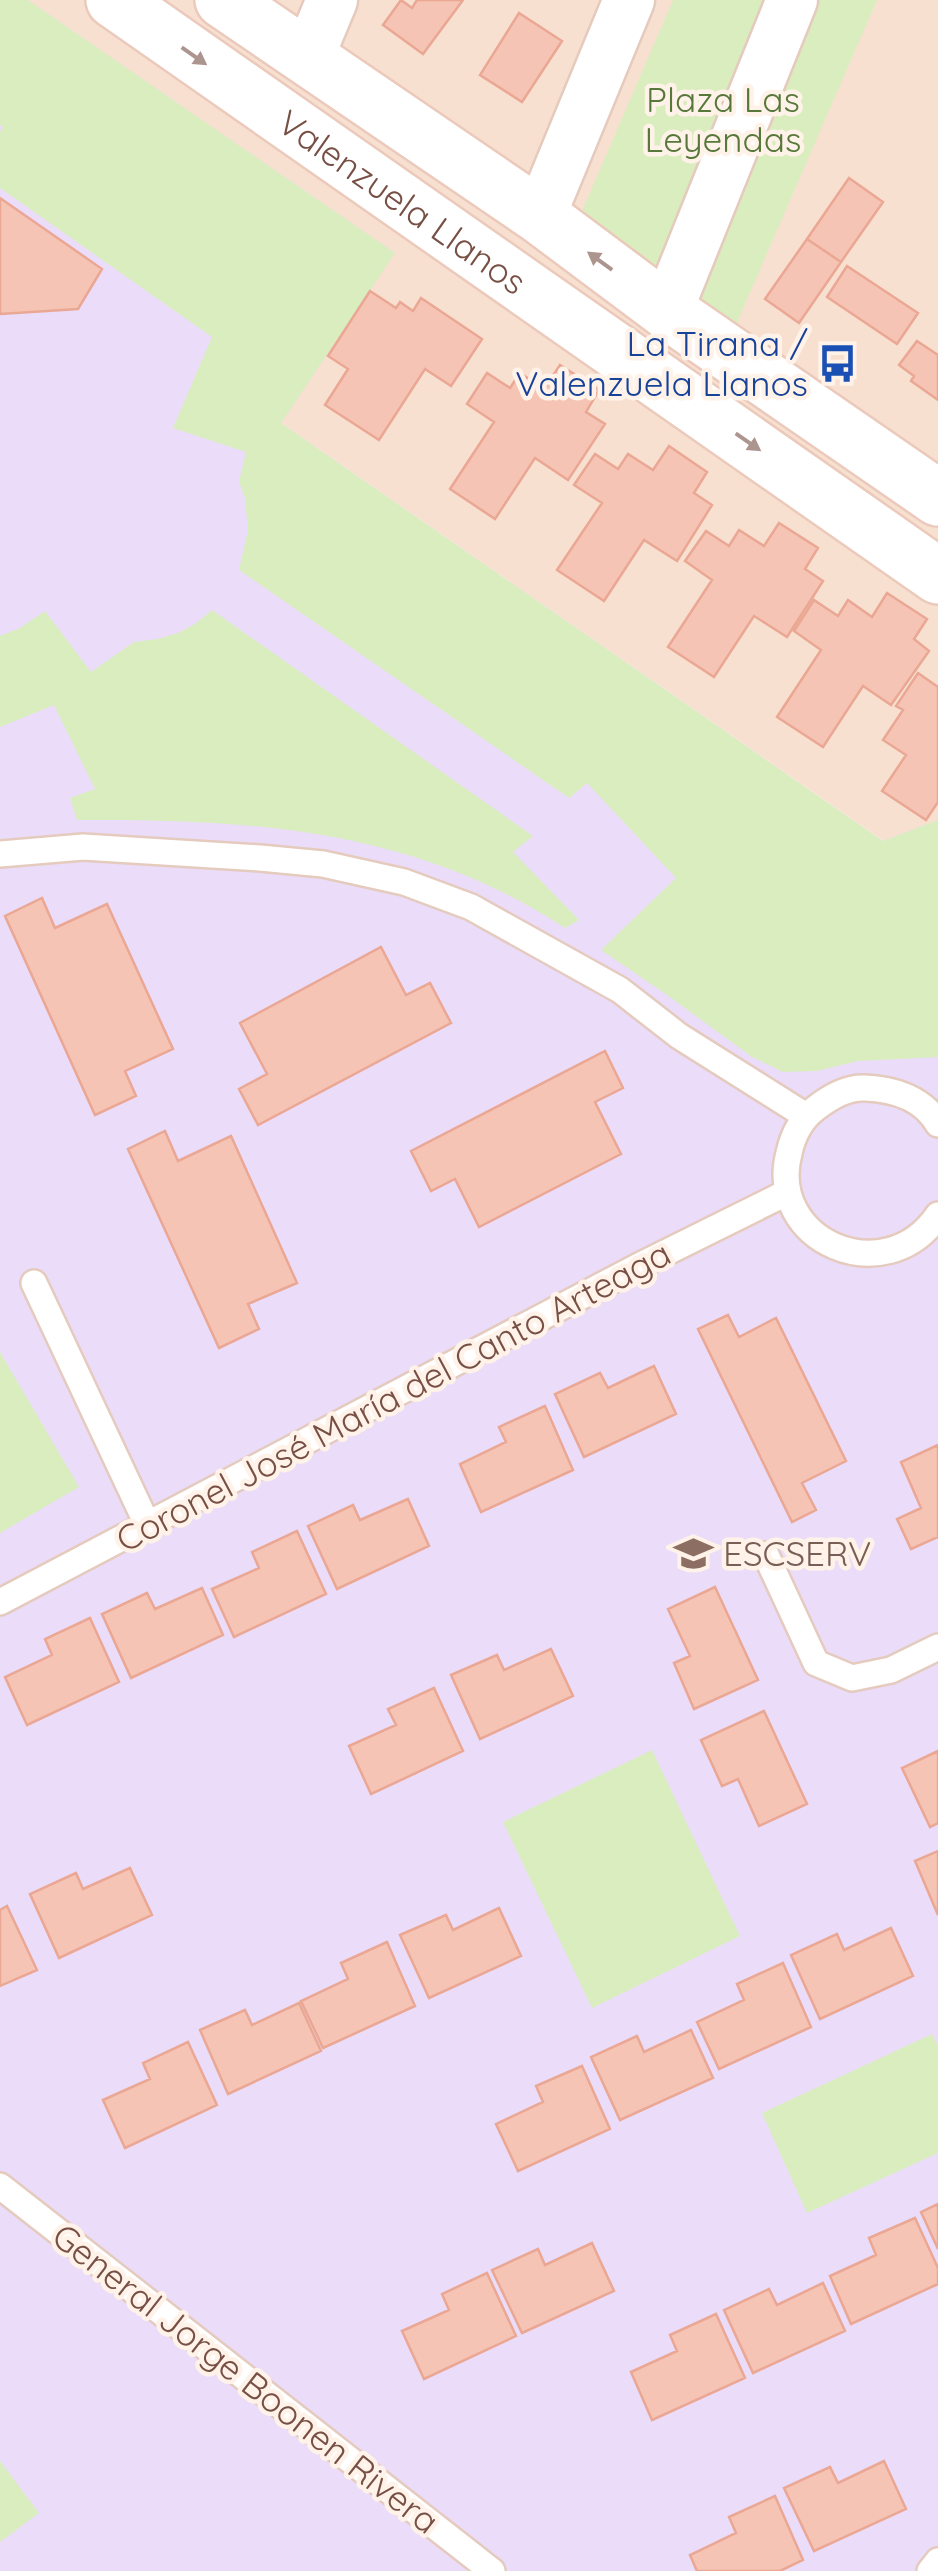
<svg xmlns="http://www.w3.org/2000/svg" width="938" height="2571" font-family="Quicksand,sans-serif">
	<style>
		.residential { fill: #f8e0d1 }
		.education { fill: #ebddfa }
		.green { fill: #d9edbe }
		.building { fill: #f6c4b5; stroke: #eaa794; stroke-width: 2.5 }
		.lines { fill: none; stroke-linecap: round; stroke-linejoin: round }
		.service-casing { stroke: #e5cabe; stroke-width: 30 }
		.minor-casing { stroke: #e5cabe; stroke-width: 55 }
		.secondary-casing { stroke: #ebc9bb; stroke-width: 60 }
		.service { stroke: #fff; stroke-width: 25 }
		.minor { stroke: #fff; stroke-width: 50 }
		.secondary { stroke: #fff; stroke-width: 55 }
		.oneway { fill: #ad958f }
		.labels { text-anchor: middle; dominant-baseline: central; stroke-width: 9; stroke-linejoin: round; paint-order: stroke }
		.park-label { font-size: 35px; fill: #57783a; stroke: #fff2e8 }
		.street-label { font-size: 35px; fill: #774f45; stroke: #fff2e8 }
		.transit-label { font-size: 35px; fill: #164399; stroke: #fff2e8; text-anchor: end }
		.education-label { font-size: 35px; fill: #785e54; stroke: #fff2e8; text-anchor: start }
	</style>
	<rect width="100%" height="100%" fill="#feede0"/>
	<path class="residential" d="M27,0H938V820L884,841L280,422Z"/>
	<path class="education" d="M0,0H28L395,253L281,423L883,841L938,820V2571H0Z"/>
	<path class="green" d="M0,0H28L395,253L281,423L883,841L938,820V1057L858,1061L817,1071L783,1072L752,1057L667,995L601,950L676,878L587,783L569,798L239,570L248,530L245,498L239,482L246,452L173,428L212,337L0,188V132L3,127L0,125Z
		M673,0H877L725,350L570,239Z
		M212,610L533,836L513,852L579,920L565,928C413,829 253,819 77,820L70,798L95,789L54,705L0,727V636L20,628L45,611L91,672L134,642L158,639L178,633L195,624Z
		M0,1352L79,1487L0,1533Z
		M652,1750L740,1936L592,2008L503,1822Z
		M932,2034L938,2046V2153L807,2213L762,2113Z
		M0,2461L39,2513L0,2542Z"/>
	<path class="building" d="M401,0L412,8L417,0H463L423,54L383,25Z
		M519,13L562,41L522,102L480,75Z
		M849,178L883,202L841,262L807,239Z
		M0,198L102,269L78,309L0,314Z
		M807,239L841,262L799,323L765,299Z
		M847,266L918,313L897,344L827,297Z
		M370,291L396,308L400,302L413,311L421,298L482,339L451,386L425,369L379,440L325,405L348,369L328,356Z
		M917,341L938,355V400L911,381L914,376L899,365Z
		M560,365L599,390L586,412L605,424L568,480L535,458L495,519L450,489L494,422L467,404L487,373L510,388L520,373L544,389Z
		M669,446L707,472L694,493L712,505L677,561L644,540L604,601L557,570L602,503L574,485L595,454L618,469L628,454L653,470Z
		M779,523L818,548L805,569L823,581L787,637L754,616L714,677L668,647L712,580L685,561L706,531L729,546L739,530L764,546Z
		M887,593L927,619L914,639L929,651L891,705L863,686L823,747L777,717L821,650L794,631L814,600L838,616L848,600L872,617Z
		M918,673L938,687V802L926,820L882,791L906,755L883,740L903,710L896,706Z
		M42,898L55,928L107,904L173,1049L125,1071L136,1096L95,1115L5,916Z
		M381,947L406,995L430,983L451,1023L258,1125L239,1089L267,1074L240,1023Z
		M605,1051L623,1088L595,1102L621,1154L479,1227L455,1179L431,1191L411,1151Z
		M165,1131L178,1161L231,1136L297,1283L248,1304L259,1329L219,1348L128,1149Z
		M728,1315L739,1337L776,1318L846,1461L802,1483L816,1510L792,1522L698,1329Z
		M654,1366L676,1414L584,1457L555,1394L600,1373L608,1388Z
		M545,1406L573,1470L481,1512L460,1464L506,1442L499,1427Z
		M938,1445V1537L911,1549L897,1519L921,1508L901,1462Z
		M408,1499L429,1546L337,1589L308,1526L353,1505L360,1520Z
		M297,1531L326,1594L234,1637L212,1589L259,1568L252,1552Z
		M715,1587L758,1680L694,1709L674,1663L690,1656L668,1609Z
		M202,1588L223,1635L131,1678L102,1614L147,1593L155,1609Z
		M90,1618L119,1682L27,1725L5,1677L52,1655L45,1639Z
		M551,1649L573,1696L480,1739L451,1675L497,1655L504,1670Z
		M434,1688L463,1751L371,1794L349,1746L396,1725L388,1709Z
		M764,1711L807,1804L759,1826L738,1779L722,1786L701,1740Z
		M938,1751V1823L930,1827L902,1768Z
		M938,1851V1915L915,1861Z
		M130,1868L152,1915L59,1958L30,1894L76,1873L83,1889Z
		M7,1906L37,1970L0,1986V1910Z
		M499,1908L521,1956L429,1998L400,1935L446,1915L453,1930Z
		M891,1928L913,1976L820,2019L791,1955L837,1934L844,1950Z
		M387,1942L415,2006L323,2048L301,2001L348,1979L341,1963Z
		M783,1963L811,2027L719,2069L697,2022L744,2000L737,1984Z
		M299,2003L321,2051L228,2094L200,2030L245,2010L252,2025Z
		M691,2030L713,2078L620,2120L591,2057L637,2036L644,2052Z
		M188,2042L217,2105L125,2148L103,2100L150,2079L143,2063Z
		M582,2066L610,2129L518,2171L496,2124L543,2102L536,2086Z
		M938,2204V2249L921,2212Z
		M915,2218L938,2268V2284L851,2324L830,2276L876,2255L869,2238Z
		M592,2243L614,2291L522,2333L492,2270L538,2249L545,2265Z
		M487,2273L516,2336L424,2379L402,2331L449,2310L442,2294Z
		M823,2283L845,2331L753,2373L724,2310L769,2289L777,2305Z
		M716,2314L745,2378L652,2420L631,2372L677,2351L670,2335Z
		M884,2461L906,2509L814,2551L784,2488L830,2467L838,2483Z
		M775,2496L803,2560L780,2571H697L690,2555L736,2533L729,2517Z"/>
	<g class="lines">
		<defs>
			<path id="service" d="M0,854L83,847L260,858L323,864L404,882L471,907L620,990L679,1036L806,1116
				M938,1124C923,1098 893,1089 865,1088C847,1087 830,1097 816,1108C801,1119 793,1135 789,1153C766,1241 885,1293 938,1215
				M34,1283L147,1524
				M766,1555L816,1663L852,1678L891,1670L938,1647
				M0,1602L637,1267L788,1192
				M0,2186L492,2571
				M930,2571L938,2561"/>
			<path id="minor" d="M308,58L332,0
				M540,216L629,0
				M667,311L792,0"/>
			<g id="secondary">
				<path id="s1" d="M114,0L938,576"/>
				<path d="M223,0L540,216L667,311L938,498"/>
			</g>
		</defs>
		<use href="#service" class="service-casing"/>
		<use href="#minor" class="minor-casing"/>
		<use href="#secondary" class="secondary-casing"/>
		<use href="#service" class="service"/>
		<use href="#minor" class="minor"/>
		<use href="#secondary" class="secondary"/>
	</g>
	<defs><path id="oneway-solid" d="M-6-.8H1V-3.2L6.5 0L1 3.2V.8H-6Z" transform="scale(2.5)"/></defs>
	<g class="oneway">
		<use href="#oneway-solid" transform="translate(194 56) rotate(35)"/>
		<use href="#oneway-solid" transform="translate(600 261) rotate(-144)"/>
		<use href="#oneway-solid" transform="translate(748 442) rotate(35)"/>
	</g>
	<defs>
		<symbol id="bus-bare" viewBox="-9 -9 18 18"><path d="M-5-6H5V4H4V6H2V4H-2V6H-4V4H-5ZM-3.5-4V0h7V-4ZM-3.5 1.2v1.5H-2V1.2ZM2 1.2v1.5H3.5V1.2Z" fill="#1a4fb4" stroke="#fff2e8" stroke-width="2.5" paint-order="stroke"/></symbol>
		<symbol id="school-bare" viewBox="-9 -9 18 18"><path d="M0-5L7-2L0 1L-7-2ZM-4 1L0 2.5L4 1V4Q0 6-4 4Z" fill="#8d6e63" stroke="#fff2e8" stroke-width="2.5" paint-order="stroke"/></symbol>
	</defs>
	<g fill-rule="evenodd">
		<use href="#bus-bare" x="810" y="336" width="55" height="55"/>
		<use href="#school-bare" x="666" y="1526" width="55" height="55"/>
	</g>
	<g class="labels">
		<g class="park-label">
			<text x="723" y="99">Plaza Las<tspan x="723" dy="40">Leyendas</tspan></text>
		</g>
		<g class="street-label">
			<text stroke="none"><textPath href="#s1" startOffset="352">Valenzuela Llanos</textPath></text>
			<text transform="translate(393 1396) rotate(-28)">Coronel José María del Canto Arteaga</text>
			<text transform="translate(246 2378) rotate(38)">General Jorge Boonen Rivera</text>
		</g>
		<g class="transit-label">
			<text x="808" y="343">La Tirana /<tspan x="808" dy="40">Valenzuela Llanos</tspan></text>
		</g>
		<g class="education-label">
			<text x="723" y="1553">ESCSERV</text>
		</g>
	</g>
</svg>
